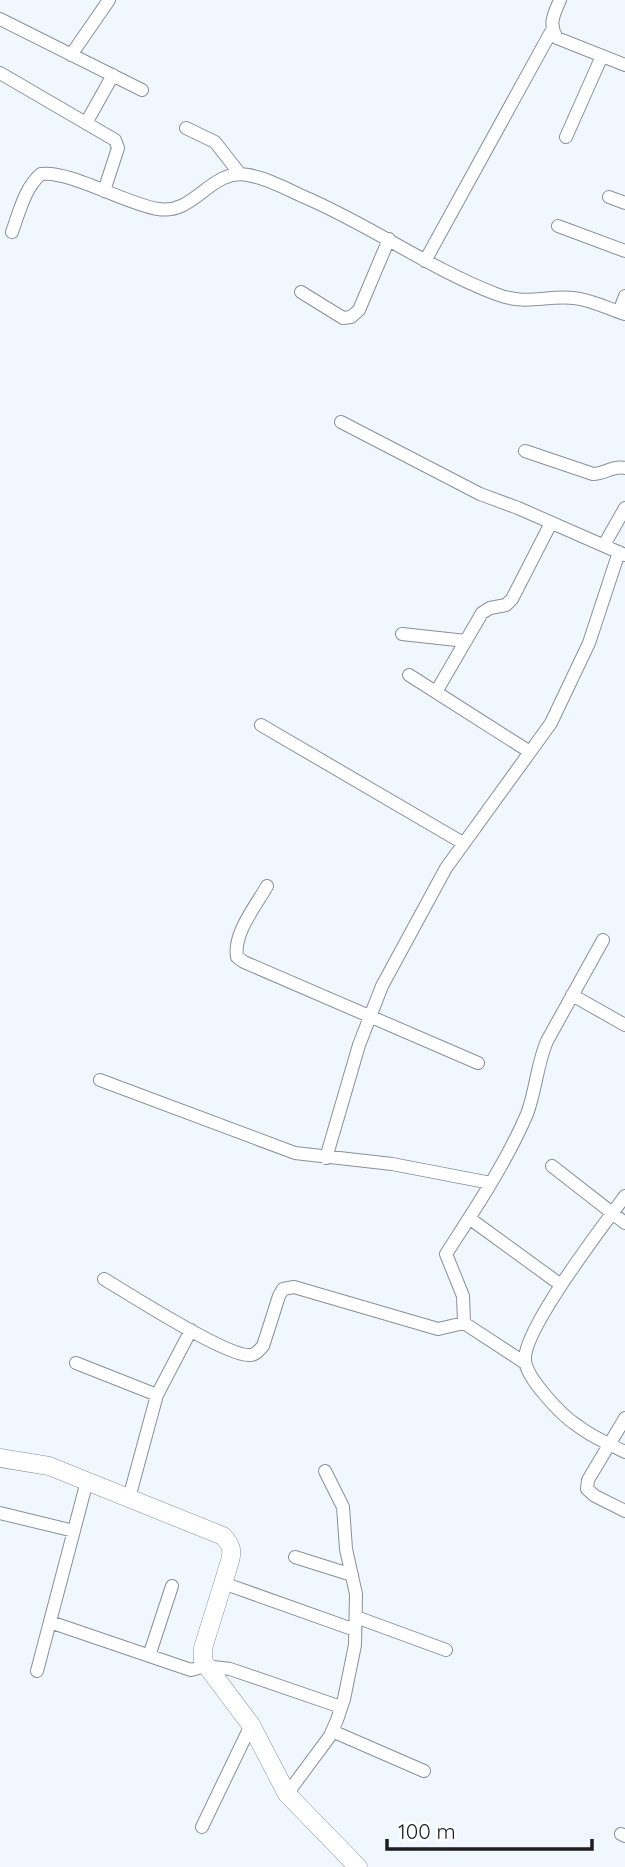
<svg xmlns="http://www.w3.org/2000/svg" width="625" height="1867" font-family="Quicksand,sans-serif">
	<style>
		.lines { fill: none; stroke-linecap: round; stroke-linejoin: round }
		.street-casing { stroke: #899099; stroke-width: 14 }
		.secondary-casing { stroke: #899099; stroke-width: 19 }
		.street { stroke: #fff; stroke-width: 12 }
		.secondary { stroke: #fff; stroke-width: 18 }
	</style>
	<rect width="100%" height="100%" fill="#f1f7ff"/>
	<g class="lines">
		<defs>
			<path id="street" d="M560,0C554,14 548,24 557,38L625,65
				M0,19L142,90
				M71,55L109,0
				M0,73L115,140L118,148L104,191
				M86,123L113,75
				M186,128L215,142L240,174
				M566,137L602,56
				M609,197L625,203
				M558,226L625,251
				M12,232C19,213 25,187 41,174C69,170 126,204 158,209C196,215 210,168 248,175C266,178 285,188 302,196C369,224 428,268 496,294C526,306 545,295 574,298C592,300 609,309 625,314
				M425,261L552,30
				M301,292L343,318L351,317L359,310L389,239
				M619,312L625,296
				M341,422L480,494L518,508L625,555
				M525,451L593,474C605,474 613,465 625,468
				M604,545L625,508
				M402,634L466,641
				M409,675L530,752
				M436,692L482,613L490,608L506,605L512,599L551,523
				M261,725L463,843
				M267,886C256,906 233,933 237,957L244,962L478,1063
				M572,995L625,1025
				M100,1080L295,1153L392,1164L491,1183
				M326,1158L359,1045L382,986L446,868L551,723L589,643L619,552
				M552,1166L625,1223
				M625,1196C604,1224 523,1330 525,1360C526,1378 562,1416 578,1426C592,1437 609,1444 625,1452
				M469,1218L561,1285
				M104,1279C129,1294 227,1357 250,1355C256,1355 259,1350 263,1346L279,1296L283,1289L294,1287L438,1329L464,1323L525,1363
				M464,1323L463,1296L446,1254C475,1209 506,1163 527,1114C536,1090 537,1064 547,1041L603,940
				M76,1363L157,1395
				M625,1418L588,1480L587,1489L595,1496L625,1511
				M129,1498L157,1395L191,1330
				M0,1513L74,1531
				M295,1557L352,1575
				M223,1583L355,1630
				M356,1617L446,1650
				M50,1622L191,1670L205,1666L230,1669L341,1707
				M149,1656L172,1586
				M37,1671L87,1481
				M332,1731L424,1771
				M287,1794L330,1736L337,1720L344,1699L355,1645L356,1594L346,1549L343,1507L325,1471
				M202,1827L251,1725
				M621,1834L625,1836"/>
			<path id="secondary" d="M0,1458L49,1466L223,1536C231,1545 233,1550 230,1561L203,1648V1661L251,1725L287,1794L358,1867"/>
		</defs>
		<use href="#street" class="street-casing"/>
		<use href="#secondary" class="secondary-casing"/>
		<use href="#street" class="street"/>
		<use href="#secondary" class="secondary"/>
	</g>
	<path d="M387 1839v10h205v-10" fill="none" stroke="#1c1e22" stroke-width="3.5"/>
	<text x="398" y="1839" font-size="21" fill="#1c1e22" stroke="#ffffff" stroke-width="5" paint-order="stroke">100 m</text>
</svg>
